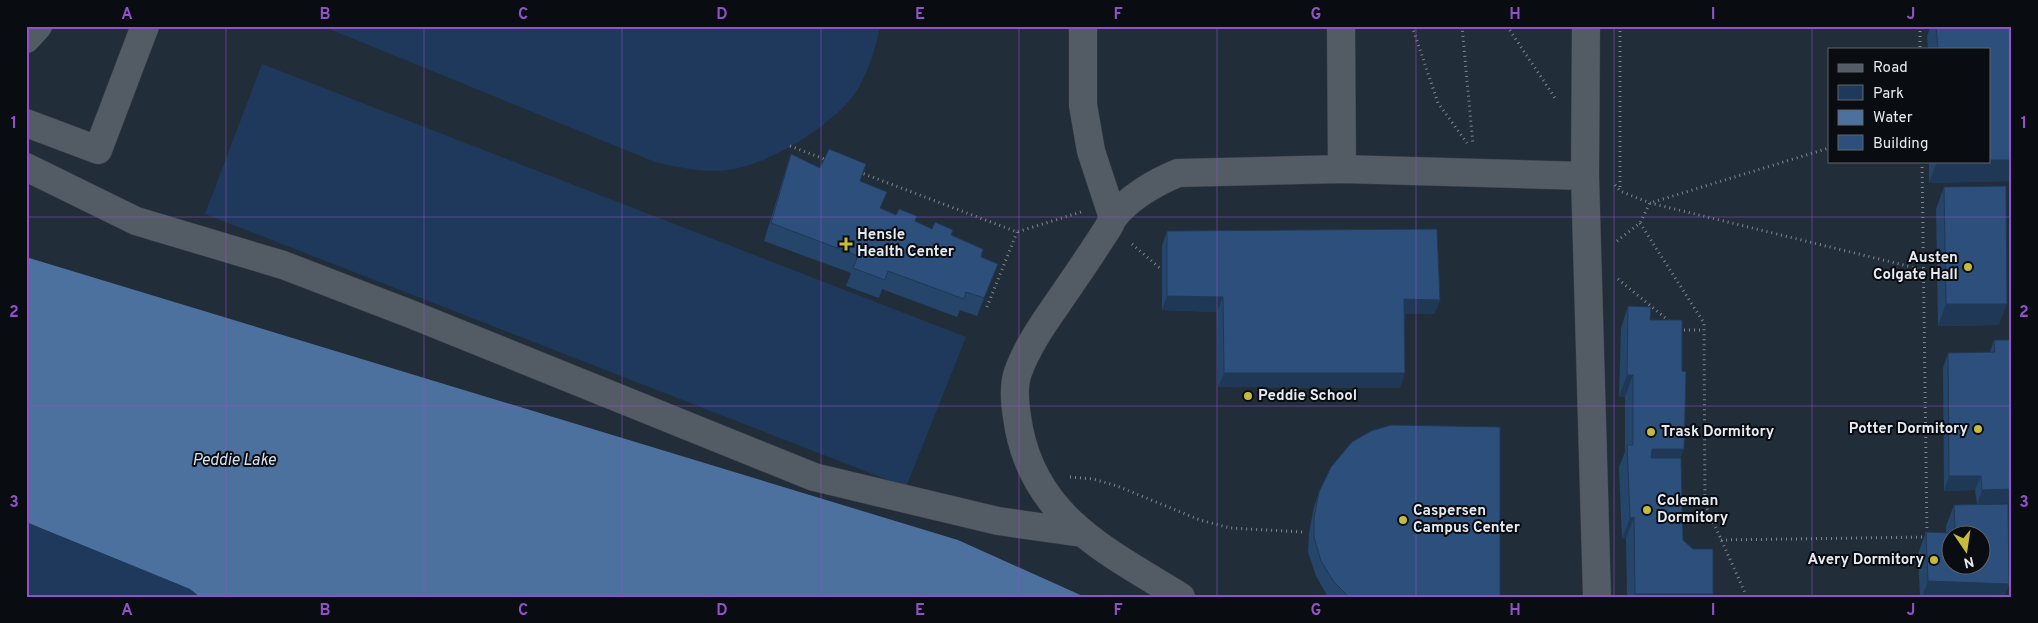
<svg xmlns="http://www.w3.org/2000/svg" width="2038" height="623" font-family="Overpass,sans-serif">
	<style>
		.built { fill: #222d3a; fill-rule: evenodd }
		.green { fill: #1e395b }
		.water { fill: #4c719f }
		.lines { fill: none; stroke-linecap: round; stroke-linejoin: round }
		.minor-casing { stroke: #383d44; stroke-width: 29 }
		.path { stroke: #81868d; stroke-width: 3; stroke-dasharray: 1 4; stroke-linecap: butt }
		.minor { stroke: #535b64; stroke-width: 28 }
		.wall { fill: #26456a }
		.shaded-wall { fill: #1f3856 }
		.building { fill: #2c507b; stroke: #1f3856; fill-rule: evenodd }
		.grid { fill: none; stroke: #9152c9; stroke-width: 1; stroke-opacity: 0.55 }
		.poi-dot { fill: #c6bb3c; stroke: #090c10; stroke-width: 2 }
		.labels { text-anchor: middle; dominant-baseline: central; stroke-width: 4; stroke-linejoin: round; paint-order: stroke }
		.poi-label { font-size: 15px; font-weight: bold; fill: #e7ebf1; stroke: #090c10; text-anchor: start }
		.water-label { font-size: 16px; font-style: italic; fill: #d7e2f0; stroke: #090c10 }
		.neatline { fill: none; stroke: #9152c9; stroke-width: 2 }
		.grid-label { font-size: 16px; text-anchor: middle; font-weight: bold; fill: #9152c9 }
	</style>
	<rect width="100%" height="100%" fill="#1d232b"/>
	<path class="built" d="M26,26H2012V597H1085L958,540L26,257ZM1829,49H1989V161H1829ZM1950,536H1980V566H1950Z"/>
	<path class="green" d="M322,26H880C877,44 868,72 859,87C839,122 773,162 734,169C707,174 681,168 655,162Z
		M262,64L966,337L906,487L205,214Z
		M26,522L190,589L200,597H26Z"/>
	<path class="water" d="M26,257L958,540L1085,597H200L190,589L26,522Z"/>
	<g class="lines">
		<defs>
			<path id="minor" d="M1083,26V105L1091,151L1113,218
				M1341,26L1342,169
				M26,39L38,26
				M26,123L98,150L145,26
				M26,167L136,221L283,265L408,313L814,477L998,521L1082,533
				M1585,176L1586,26
				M1181,597C1109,552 1037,520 1019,429C1016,412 1012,389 1018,372C1030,339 1053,311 1072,282C1084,265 1095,248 1106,231C1109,227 1111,222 1113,218C1128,198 1156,182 1178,173L1342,169L1585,176L1597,597"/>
		</defs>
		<use href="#minor" class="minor-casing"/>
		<path class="path" d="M1412,26L1438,103L1467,143
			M1462,26L1473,145
			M1507,26L1555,98
			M1620,26V190
			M1920,26V49
			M790,146L827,160
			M859,172L1017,232L1081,212
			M1615,185L1620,191L1650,203L1924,270
			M1640,223L1704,323L1705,504L1747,597
			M1617,241L1640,223L1650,203L1829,148
			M1132,244L1161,269
			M1618,279L1669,321
			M987,307L1017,232
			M1679,330H1704
			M1070,477L1093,479L1117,486L1200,520L1230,528L1303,532
			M1721,540L1927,537L1922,161"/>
		<use href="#minor" class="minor"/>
	</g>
	<path class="wall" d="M1931,26H2012V181L1929,183V161H1989V49H1928L1927,36Z
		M791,154L820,168L860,181L881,209L915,222L932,229L952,235L981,257L998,264L977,316L960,310L957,317L882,289L879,298L846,286L851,273L764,241L785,172Z
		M1944,187L1999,325L1938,326L1936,209Z
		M1167,231L1440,300L1434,314H1405L1400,388L1218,387L1217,312L1162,310V246Z
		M1628,306L1650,320L1681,458L1683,540L1713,594L1712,597H1627L1626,539H1622L1619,467L1625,452V397H1619L1621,328Z
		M1994,340L2012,503L1988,504L2009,584L2004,597H1920L1918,554L1926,532L1946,533V526L1954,505L1977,504L1975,490L1944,491L1943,368L1948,353L1990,352Z
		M1319,492L1500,597H1328L1316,576L1308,552L1309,533L1314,507Z"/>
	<path class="shaded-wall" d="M1989,160H2012V181L1929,183L1937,161H1989Z
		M998,264L991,282L977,316L984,298Z
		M1167,296L1223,297L1217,312L1162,310Z
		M1404,299L1440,300L1434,314H1399Z
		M1946,304H2007L1999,325L1938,326Z
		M1224,373H1405L1400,388L1218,387Z
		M1627,375H1633L1625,397H1619Z
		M1652,449H1684L1676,470L1644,471Z
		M1949,476H1981L1975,490L1944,491Z
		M2012,489V503L1977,505L1982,490Z
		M1634,517L1626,539H1622L1630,518Z
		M1928,581L2009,584L2004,597H1922Z
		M1635,594H1713L1712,597H1634Z"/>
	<path class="building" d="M1936,26H2012V160H1989V49H1938Z
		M829,149L866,164L860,181L887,192L880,208L896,215L899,209L917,216L915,221L932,229L935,222L953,230L951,235L983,249L981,257L998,264L984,298L966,292L964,299L888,271L885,280L853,268L858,256L771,223L791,154L820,168Z
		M2006,186L2007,304H1946L1944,187Z
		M1437,229L1440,300L1404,299L1405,373H1224L1223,297L1167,296V231Z
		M1628,306L1651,307L1650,320H1682V371L1686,372L1684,449H1652L1651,458H1681L1683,540L1693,549H1713V594H1635L1634,517L1630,518L1627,445H1633V375H1627Z
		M1994,340H2012V489L1982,490L1981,476H1949L1948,353L1995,352Z
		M1391,425L1500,427V597H1349L1334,582L1321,561L1314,537V518L1319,492L1331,467L1352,442L1371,431Z
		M2008,504L2009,584L1928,581L1926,532L1949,533L1955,528L1954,505ZM1950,536H1980V566H1950Z"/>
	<path class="grid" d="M226,26V597M424,26V597M622,26V597M821,26V597M1019,26V597M1217,26V597M1416,26V597M1614,26V597M1812,26V597M26,217H2012M26,406H2012"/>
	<g class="poi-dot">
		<path d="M843.5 236.5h5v5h5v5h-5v5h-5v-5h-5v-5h5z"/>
		<circle cx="1968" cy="267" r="5"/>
		<circle cx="1248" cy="396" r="5"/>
		<circle cx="1978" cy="429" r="5"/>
		<circle cx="1651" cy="432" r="5"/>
		<circle cx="1647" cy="510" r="5"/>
		<circle cx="1403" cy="520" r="5"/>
		<circle cx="1934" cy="560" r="5"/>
	</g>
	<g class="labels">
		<g class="poi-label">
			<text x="857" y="235">Hensle<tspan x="857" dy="17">Health Center</tspan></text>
			<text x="1958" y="258" text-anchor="end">Austen<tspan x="1958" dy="17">Colgate Hall</tspan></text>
			<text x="1258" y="396">Peddie School</text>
			<text x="1968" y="429" text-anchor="end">Potter Dormitory</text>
			<text x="1661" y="432">Trask Dormitory</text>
			<text x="1657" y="501">Coleman<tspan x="1657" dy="17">Dormitory</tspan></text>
			<text x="1413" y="511">Caspersen<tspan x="1413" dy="17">Campus Center</tspan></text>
			<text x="1924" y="560" text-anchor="end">Avery Dormitory</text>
		</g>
		<g class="water-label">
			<text x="234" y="461">Peddie Lake</text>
		</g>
	</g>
	<rect width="2038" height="623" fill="none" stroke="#090c10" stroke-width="55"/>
	<rect x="1828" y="48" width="162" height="115" fill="#090c10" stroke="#62656a"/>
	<rect x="1838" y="64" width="25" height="8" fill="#535b64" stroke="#62656a"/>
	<text x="1873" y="72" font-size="15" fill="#e7ebf1">Road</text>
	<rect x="1838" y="85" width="25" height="15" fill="#1e395b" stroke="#62656a"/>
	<text x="1873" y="98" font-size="15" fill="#e7ebf1">Park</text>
	<rect x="1838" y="110" width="25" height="15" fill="#4c719f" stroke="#62656a"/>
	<text x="1873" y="122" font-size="15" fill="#e7ebf1">Water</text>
	<rect x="1838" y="135" width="25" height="15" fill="#2c507b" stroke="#62656a"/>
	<text x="1873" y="148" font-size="15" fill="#e7ebf1">Building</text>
	<g transform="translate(1966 550) rotate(167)"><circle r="24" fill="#090c10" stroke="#62656a"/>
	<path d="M0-4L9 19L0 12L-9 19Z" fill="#c6bb3c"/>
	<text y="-8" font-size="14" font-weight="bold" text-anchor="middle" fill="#e7ebf1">N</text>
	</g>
	<rect x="28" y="28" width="1982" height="568" class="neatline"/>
	<g class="grid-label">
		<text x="127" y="19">A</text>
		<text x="325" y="19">B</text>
		<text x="523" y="19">C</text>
		<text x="722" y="19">D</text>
		<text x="920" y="19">E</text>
		<text x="1118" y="19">F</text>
		<text x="1316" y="19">G</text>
		<text x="1515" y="19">H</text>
		<text x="1713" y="19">I</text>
		<text x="1911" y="19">J</text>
		<text x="14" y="128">1</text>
		<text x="2024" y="128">1</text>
		<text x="14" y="317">2</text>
		<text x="2024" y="317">2</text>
		<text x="14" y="507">3</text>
		<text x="2024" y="507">3</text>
		<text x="127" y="615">A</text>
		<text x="325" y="615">B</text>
		<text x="523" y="615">C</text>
		<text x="722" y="615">D</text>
		<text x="920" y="615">E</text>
		<text x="1118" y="615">F</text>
		<text x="1316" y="615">G</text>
		<text x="1515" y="615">H</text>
		<text x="1713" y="615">I</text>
		<text x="1911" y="615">J</text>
	</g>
</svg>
